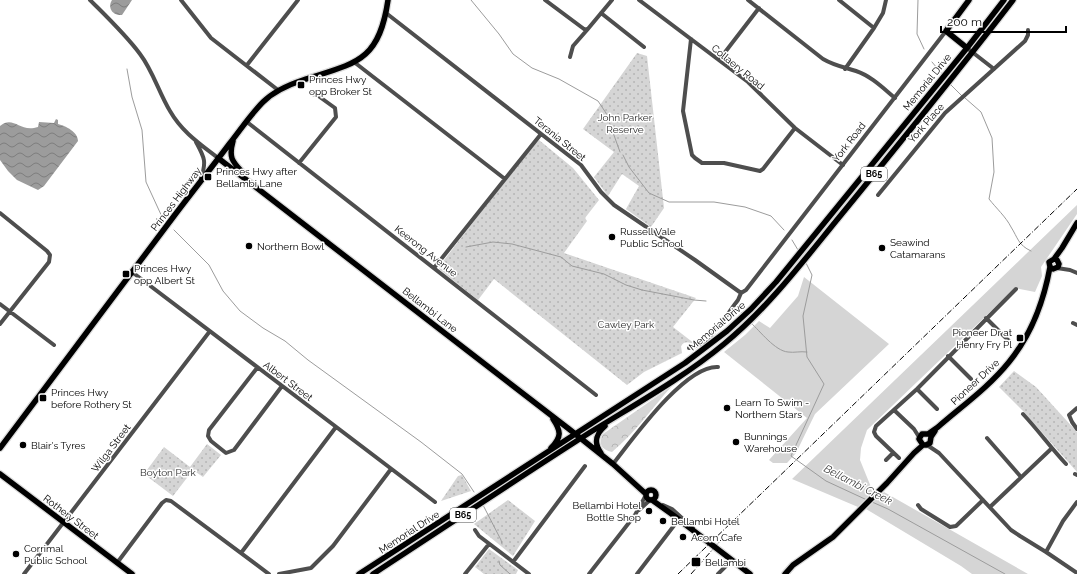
<svg xmlns="http://www.w3.org/2000/svg" width="1077" height="574" font-family="Raleway,sans-serif">
	<style>
		.green { fill: #d5d5d5 }
		.forest { fill: url(#forest-crowns) }
		.park { fill: url(#park-dots) }
		.water { fill: url(#water-waves) }
		.lines { fill: none; stroke-linecap: round; stroke-linejoin: round }
		.stream { stroke: #9c9c9c; stroke-width: 1 }
		.major-casing { stroke: #dbdbdb; stroke-width: 8 }
		.minor { stroke: #4e4e4e; stroke-width: 4 }
		.major { stroke: #000; stroke-width: 5.5 }
		.rail { stroke: #000; stroke-width: 1; stroke-dasharray: 6 2 1 2; stroke-linecap: butt }
		.poi-dot { fill: #000; stroke: #fff; stroke-width: 1.5 }
		.labels { text-anchor: middle; dominant-baseline: central; stroke-width: 3; stroke-linejoin: round; paint-order: stroke }
		.shield { fill: #fff; stroke: #4c4c4c; stroke-width: 1 }
		.shield-label { font-size: 9px; font-weight: bold; fill: #000 }
		.street-label { font-size: 10px; fill: #000; stroke: #fff }
		.poi-label { font-size: 10px; fill: #000; stroke: #fff; text-anchor: start }
		.park-label { font-size: 10px; fill: #2c2c2c; stroke: #fff }
		.water-label { font-size: 11px; font-style: italic; fill: #3d3d3d; stroke: #fff }
	</style>
	<defs>
		<pattern id="forest-crowns" width="20" height="18" patternUnits="userSpaceOnUse"><rect width="20" height="18" fill="#d5d5d5"/><path d="M2 6a3 3 0 1 1 6 0M12 15a3 3 0 1 1 6 0" fill="none" stroke="#b5b5b5"/></pattern>
		<pattern id="park-dots" width="8" height="8" patternUnits="userSpaceOnUse"><rect width="8" height="8" fill="#d5d5d5"/><path d="M2 2h.1M6 6h.1" fill="none" stroke="#b5b5b5" stroke-width="1.8" stroke-linecap="round"/></pattern>
		<pattern id="water-waves" width="16" height="10" patternUnits="userSpaceOnUse"><rect width="16" height="10" fill="#9c9c9c"/><path d="M0 5q4-4 8 0t8 0" fill="none" stroke="#7d7d7d"/></pattern>
	</defs>
	<rect width="100%" height="100%" fill="#fff"/>
	<path class="green" d="M1077,205V214L1041,267L1042,276L1035,292L1015,288L867,430L861,448L860,460L873,492L858,507L792,479Z
		M804,277L889,344L815,414L796,453L787,463H773L769,460L807,418L724,352L745,335L759,321L770,328L798,296Z
		M884,492L1028,574H972L961,566L866,509Z"/>
	<path class="forest" d="M672,386C652,408 635,433 612,452C601,450 598,443 603,434Z"/>
	<path class="park" d="M637,53L647,56L664,208L651,227L626,209L639,186L622,174L608,196L594,177L614,152L583,129Z
		M539,140L573,168L599,200L585,218L587,221L564,253L696,298L673,327L695,344C689,343 685,340 681,346L682,353L644,372L627,385L494,279L478,300L439,269L441,264L532,146Z
		M1014,371L1036,387L1077,432V472L1024,412L999,387Z
		M207,444L221,455L203,477L193,470L173,496L144,474L164,447L190,467Z
		M462,475L471,491L441,501L458,476Z
		M508,500L535,521L513,556L474,524Z
		M489,549L518,570L516,574H484L475,567Z"/>
	<path class="water" d="M112,0H132L122,15C113,16 107,8 112,0Z
		M56,119L58,120V124C66,126 78,132 78,141L44,186L38,190L17,180L8,171L0,160V126C14,115 19,133 38,127L39,122L54,123Z"/>
	<g class="lines">
		<path class="stream" d="M471,0L499,34L513,54L532,68L559,79L598,101L606,113L620,152
			M918,0L917,34L924,49
			M932,62L942,74
			M127,69L132,97L142,130L146,182L163,219
			M950,84L962,96
			M965,98L981,112L992,138L994,172L989,199C996,208 1006,217 1011,227C1018,238 1018,245 1031,251
			M623,155L629,167L649,193L669,202H714L745,207L771,216L784,230
			M174,230L209,265L223,291L240,311L263,328L285,341L308,360L421,442L462,474L474,492
			M792,240L798,250
			M466,247L493,242L512,244L561,257L572,266L604,274L626,285L642,290L694,300L706,301
			M806,263L812,275L803,316L807,357L824,384L791,456L826,481L867,500
			M738,310L742,313
			M751,323C760,331 775,351 788,352C794,353 800,351 807,352
			M872,502L888,509L1005,574
			M483,505L501,540L502,544
			M499,561L500,565L510,574"/>
		<defs>
			<path id="major" d="M967,48L946,31L969,0
				M233,141C228,159 233,162 245,175
				M218,158L569,429L613,464L646,494
				M1054,259L1057,260L1059,264L1058,267L1053,269L1050,267L1049,262L1054,259L1062,248L1077,223
				M923,445L919,439L922,434H928L938,427C962,406 989,387 1009,362C1031,335 1044,300 1050,267
				M0,448C58,371 116,293 174,216C193,191 212,167 230,143C241,129 251,114 263,102C274,91 288,85 303,80C356,63 379,62 388,0
				M551,448C562,437 561,431 553,419
				M601,453C593,442 596,434 605,426
				M0,474L132,574
				M646 495a5 5 0 1 1 10 0a5 5 0 1 1-10 0Z
				M652,500L673,515L750,574
				M359,574L685,363L727,331L751,309L776,282L967,48L1004,0
				M373,574C445,527 517,479 589,433C634,405 683,378 724,344C769,307 804,260 841,215C899,144 957,73 1013,0
				M785,574L793,565L833,537L887,483L914,453L923,445H926L930,443L931,437L935,431"/>
		</defs>
		<use href="#major" class="major-casing"/>
		<path class="minor" d="M90,0C107,17 126,35 140,54C153,71 159,93 170,111C182,132 200,144 218,158
			M181,0L211,38L278,90
			M545,0L584,29L587,30L612,0
			M639,0L748,82L795,128L843,165
			M748,0L823,59C835,66 844,67 856,71C871,76 883,88 895,98
			M839,0L874,28
			M386,13L581,165L601,192L614,205L695,260L741,293
			M601,13L644,47
			M691,39L683,111L692,155L695,158L702,163H724L760,171L763,169L795,128
			M967,48L994,69
			M570,57L573,46L587,30
			M719,60L759,8
			M354,62L505,179
			M247,65L298,0
			M845,69L874,28L883,13L886,0
			M247,122L596,395
			M196,142C204,157 207,161 201,178
			M299,163L336,117L335,108L317,95L312,94
			M878,195L945,113L1025,41L1028,35V30
			M0,213L47,251L50,255L49,262L0,324
			M434,268L541,134
			M1057,268L1070,270L1077,273
			M132,272L435,502
			M741,293L746,290L946,31
			M0,304L54,345
			M986,318L1009,341
			M1073,323L1077,325
			M689,348C709,346 726,315 738,300L741,293
			M948,356L971,379
			M257,368L209,430L208,436L211,441L226,453L234,450L282,386
			M917,389L937,409
			M1077,408L1069,415L1072,422L1077,429
			M894,410L914,429L919,437
			M1023,414C1038,430 1051,448 1066,464
			M987,438L1021,477
			M927,445L939,453L1011,530L1020,536L1046,552L1077,573
			M899,458L876,436L874,432L876,426L917,389L1016,289
			M886,460L893,453
			M613,464C632,440 685,365 718,367
			M1075,474L1077,475
			M663,505L672,509L693,528
			M918,505L921,509L950,527L956,526L983,500
			M990,507L1051,449
			M639,510L650,500
			M475,530L479,536L529,574
			M1046,552L1063,521L1077,502
			M241,553L336,427
			M513,562L585,466
			M117,563L162,503L166,500L171,501L269,574
			M24,574L210,331
			M279,574L311,568L333,546L391,469
			M465,574L489,544
			M589,574L635,515L646,495
			M637,574L679,519
			M718,574L732,560"/>
		<use href="#major" class="major"/>
		<path class="rail" d="M678,574L1077,189
			M691,574L721,540"/>
	</g>
	<g class="poi-dot">
		<rect x="297" y="81" width="8" height="8" rx="2"/>
		<rect x="204" y="173" width="8" height="8" rx="2"/>
		<circle cx="612" cy="237" r="4"/>
		<circle cx="249" cy="246" r="4"/>
		<circle cx="882" cy="248" r="4"/>
		<rect x="122" y="270" width="8" height="8" rx="2"/>
		<rect x="1016" y="334" width="8" height="8" rx="2"/>
		<rect x="39" y="394" width="8" height="8" rx="2"/>
		<circle cx="727" cy="408" r="4"/>
		<circle cx="736" cy="442" r="4"/>
		<circle cx="23" cy="445" r="4"/>
		<circle cx="649" cy="511" r="4"/>
		<circle cx="663" cy="521" r="4"/>
		<circle cx="683" cy="537" r="4"/>
		<circle cx="16" cy="554" r="4"/>
		<rect x="691" y="557" width="10" height="10" rx="2"/>
	</g>
	<g class="labels">
		<g class="shield">
			<rect x="861" y="167" width="26" height="14" rx="3"/>
			<rect x="450" y="508" width="26" height="14" rx="3"/>
		</g>
		<g class="shield-label">
			<text x="874" y="174">B65</text>
			<text x="463" y="515">B65</text>
		</g>
		<g class="street-label">
			<text transform="translate(738 67) rotate(39)">Collaery Road</text>
			<text transform="translate(927 82) rotate(-51)">Memorial Drive</text>
			<text transform="translate(926 123) rotate(-49)">York Place</text>
			<text transform="translate(560 139) rotate(39)">Terania Street</text>
			<text transform="translate(849 142) rotate(-52)">York Road</text>
			<text transform="translate(176 199) rotate(-53)">Princes Highway</text>
			<text transform="translate(426 251) rotate(38)">Keerong Avenue</text>
			<text transform="translate(430 310) rotate(38)">Bellambi Lane</text>
			<text transform="translate(717 326) rotate(-40)">Memorial Drive</text>
			<text transform="translate(288 381) rotate(37)">Albert Street</text>
			<text transform="translate(975 382) rotate(-43)">Pioneer Drive</text>
			<text transform="translate(111 448) rotate(-53)">Wilga Street</text>
			<text transform="translate(71 517) rotate(37)">Rothery Street</text>
			<text transform="translate(409 532) rotate(-33)">Memorial Drive</text>
		</g>
		<g class="poi-label">
			<text x="309" y="79">Princes Hwy<tspan x="309" dy="12">opp Broker St</tspan></text>
			<text x="216" y="171">Princes Hwy after<tspan x="216" dy="12">Bellambi Lane</tspan></text>
			<text x="620" y="231">Russell Vale<tspan x="620" dy="12">Public School</tspan></text>
			<text x="890" y="242">Seawind<tspan x="890" dy="12">Catamarans</tspan></text>
			<text x="257" y="246">Northern Bowl</text>
			<text x="134" y="268">Princes Hwy<tspan x="134" dy="12">opp Albert St</tspan></text>
			<text x="1012" y="332" text-anchor="end">Pioneer Dr at<tspan x="1012" dy="12">Henry Fry Pl</tspan></text>
			<text x="51" y="392">Princes Hwy<tspan x="51" dy="12">before Rothery St</tspan></text>
			<text x="735" y="402">Learn To Swim -<tspan x="735" dy="12">Northern Stars</tspan></text>
			<text x="744" y="436">Bunnings<tspan x="744" dy="12">Warehouse</tspan></text>
			<text x="31" y="445">Blair's Tyres</text>
			<text x="641" y="505" text-anchor="end">Bellambi Hotel<tspan x="641" dy="12">Bottle Shop</tspan></text>
			<text x="671" y="521">Bellambi Hotel</text>
			<text x="691" y="537">Acorn Cafe</text>
			<text x="24" y="548">Corrimal<tspan x="24" dy="12">Public School</tspan></text>
			<text x="705" y="562">Bellambi</text>
		</g>
		<g class="park-label">
			<text x="625" y="117">John Parker<tspan x="625" dy="12">Reserve</tspan></text>
			<text x="626" y="324">Cawley Park</text>
			<text x="168" y="472">Boyton Park</text>
		</g>
		<g class="water-label">
			<text transform="translate(858 485) rotate(27)">Bellambi Creek</text>
		</g>
	</g>
	<path d="M941 26v6h125v-6" fill="none" stroke="#000000" stroke-width="2"/>
	<text x="947" y="26" font-size="12" fill="#000000" stroke="#ffffff" stroke-width="3" paint-order="stroke">200 m</text>
</svg>
